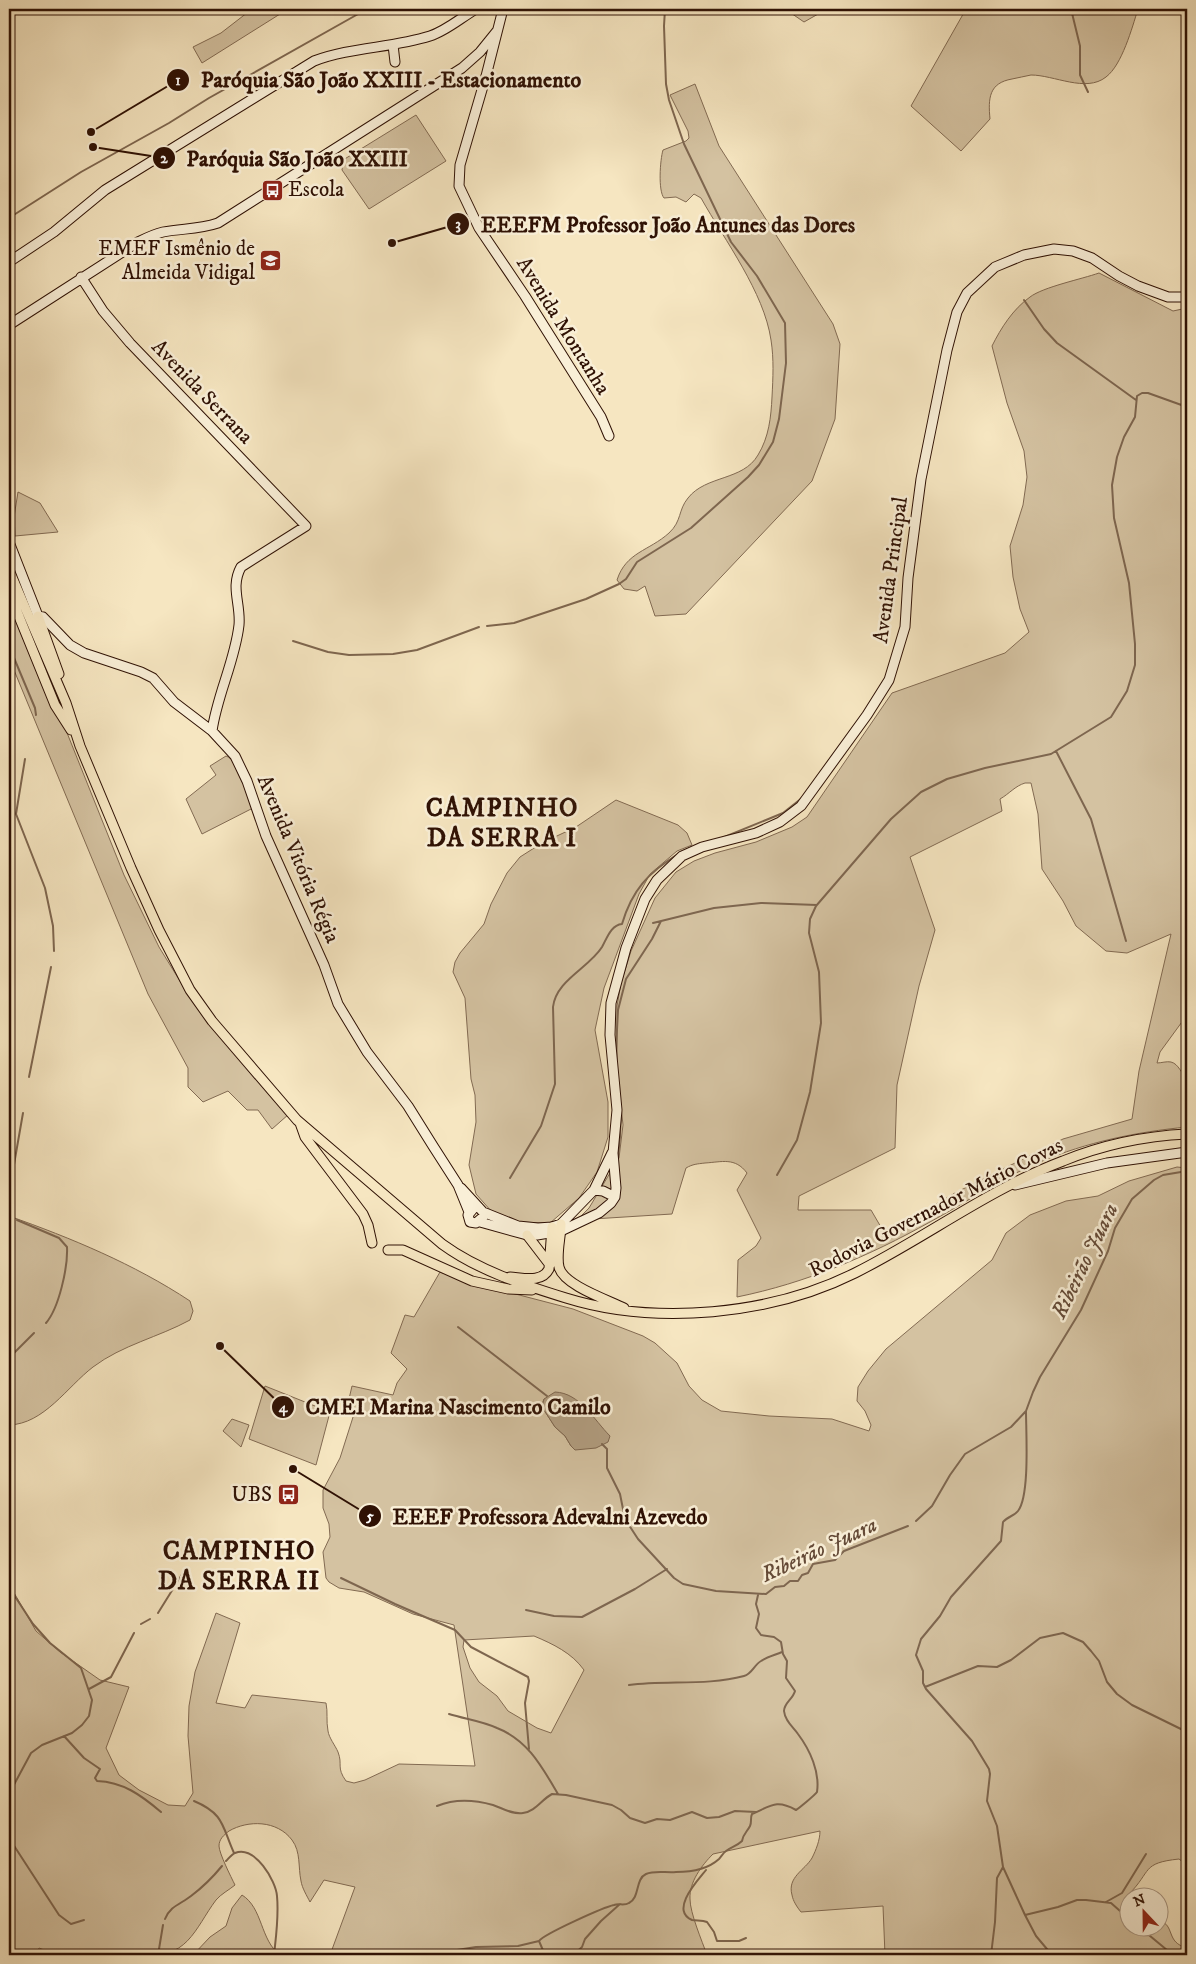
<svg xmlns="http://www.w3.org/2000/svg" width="1196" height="1964" font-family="'IM FELL DW Pica',serif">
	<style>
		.green { fill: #d4c2a1; stroke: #826a52; fill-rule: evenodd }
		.water { fill: #b29e81; stroke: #7e664f }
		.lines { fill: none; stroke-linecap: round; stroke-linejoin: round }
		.stream { stroke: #7e664f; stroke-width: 2 }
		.secondary-casing { stroke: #2f1104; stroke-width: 11 }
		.primary-casing { stroke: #2f1104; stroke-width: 11 }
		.secondary { stroke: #f9efd7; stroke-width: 9 }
		.primary { stroke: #f6e6c1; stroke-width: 9 }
		.labels { text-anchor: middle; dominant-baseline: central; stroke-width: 5; stroke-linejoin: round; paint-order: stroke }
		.poi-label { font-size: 21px; fill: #2f1104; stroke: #f9efd7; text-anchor: end }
		.street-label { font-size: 21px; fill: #2f1104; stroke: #f9efd7 }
		.water-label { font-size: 22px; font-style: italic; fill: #634936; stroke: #f9efd7 }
		.district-label { font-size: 26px; font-weight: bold; letter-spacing: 1px; fill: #2f1104; stroke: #f9efd7 }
		.leader { fill: none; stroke: #2f1104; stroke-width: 2 }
		.callout-dot { fill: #2f1104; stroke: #f9efd7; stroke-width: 2 }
		.mark-label { font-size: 15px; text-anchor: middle; font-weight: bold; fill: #fff }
		.callout-label { font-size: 22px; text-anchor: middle; font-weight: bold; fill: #2f1104; stroke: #f9efd7; stroke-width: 5; stroke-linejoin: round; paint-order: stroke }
	</style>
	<rect width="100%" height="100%" fill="#f6e6c1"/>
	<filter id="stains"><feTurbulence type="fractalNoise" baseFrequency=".004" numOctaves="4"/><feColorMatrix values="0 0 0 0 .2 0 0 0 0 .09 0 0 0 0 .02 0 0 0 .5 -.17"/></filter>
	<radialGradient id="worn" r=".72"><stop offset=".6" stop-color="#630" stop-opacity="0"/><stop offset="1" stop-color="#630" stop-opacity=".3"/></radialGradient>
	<path class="green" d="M252,9H288L202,63L193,47L221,33Z
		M785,9H827L804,22Z
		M966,9H1138C1132,28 1122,65 1106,77C1086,93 1054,75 1031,75C1025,76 1018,78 1012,79C989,83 988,98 990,119L961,151L911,106Z
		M695,84L719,146L833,324L840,344L835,419L812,481L686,614L655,616L645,586L637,591L624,589L617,580C626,552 649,551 669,533C682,521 678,510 688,498C706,475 743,481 758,455C769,437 771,417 772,397C773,378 774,359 771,340C764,292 725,241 701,198L694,194L686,202L676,197L664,198C658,191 660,160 663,150L686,141L689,138L688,131L670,95Z
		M416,115L446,161L369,209L342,170L343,160Z
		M1099,273L1173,311L1187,308V1015L1160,1052L1157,1063C1161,1063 1167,1061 1171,1062C1179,1064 1181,1074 1187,1078V1127C1136,1132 1087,1142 1040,1162C1001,1178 967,1202 930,1222C869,1256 806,1283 737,1297L738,1260L756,1246L761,1238L737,1190L747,1173C735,1157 722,1162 705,1163C697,1164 693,1164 686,1168L672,1214L577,1220L589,1208L619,1158L623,1125L617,1068V1006L621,983L631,951L655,898L676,872L694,861L715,853L756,842L792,827L807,817L892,693L1005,653L1029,632L1020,609L1013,577L1010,546L1023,505L1027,477L1024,451L1007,403L992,346C1001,328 1013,309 1030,297C1043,287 1082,279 1099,273ZM1025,783H1031L1038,814L1042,869L1063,901L1076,926L1106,951L1127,953L1171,934L1139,1071L1132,1119L1063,1139L955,1193L885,1234L871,1210H798L799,1196L895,1148L897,1085L919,986L935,930L910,857L1002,811L1000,799C1009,794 1015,786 1025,783Z
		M18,492L40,503L58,532L15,536L14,517Z
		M9,606L27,633L124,875L159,947L191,999L215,1031L289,1114L272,1129L258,1110H247L228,1091L203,1102L188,1087V1068L148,994L9,658Z
		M226,756C239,760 248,795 253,808L202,834L186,799L216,775L210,766Z
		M616,800L678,825L687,833L692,845L677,851L650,874L639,894L604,988L595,1030L608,1102V1137L597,1172L579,1198L550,1223L514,1222L492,1212L476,1194L469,1165L476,1122L475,1095L471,1079L465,998L453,972L455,962L460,953L484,924L491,904L507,873L520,857L542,843L576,827Z
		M1177,1167L1187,1168V1865L1179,1859C1141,1863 1152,1871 1129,1894L1130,1896H1128V1926H1158L1159,1920C1176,1926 1165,1942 1187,1948V1955H885L883,1906L801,1912C797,1907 793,1901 792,1895C787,1877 805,1870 812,1858C816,1850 820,1840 820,1831L713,1854C702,1865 689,1882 690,1899C690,1913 702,1941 707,1955H330L355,1887L324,1880L310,1902C307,1896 302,1888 301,1881C298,1867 301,1852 292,1840C277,1820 248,1820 229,1831C224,1835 219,1839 219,1846C219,1853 231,1877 235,1885C229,1890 221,1894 216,1900C195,1928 186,1964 140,1951L138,1955H57L39,1948L36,1955H9V1584L36,1631L60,1652L100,1680L129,1687L106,1748L119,1775L139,1790L168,1805L185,1806L193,1793L188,1736L189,1706L195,1672L216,1613L240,1623L216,1703L245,1708L252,1695L326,1703C328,1712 326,1721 328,1731C329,1738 335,1745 338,1752C343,1765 336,1767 346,1781L354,1783L365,1780L399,1764L475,1766L454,1625L413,1614L364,1592L339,1588L329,1582L326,1578L323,1552L330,1537L329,1524L323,1508V1490L340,1458L354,1414L346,1412L352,1386L393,1395L397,1383L407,1369L391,1353L405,1315L414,1317L440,1272L477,1284L573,1309L643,1336L655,1343L677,1363L689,1386L702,1400L721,1411L769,1416L832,1419L869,1431L871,1425L865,1411L857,1401L858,1387L868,1371L886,1349L992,1260L1006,1233L1030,1215L1066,1201L1098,1196L1129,1181ZM544,1399L584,1406L599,1426L571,1446L565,1436L555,1427L544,1410L542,1404ZM534,1636C553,1644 572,1653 584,1670L551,1733L537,1728L508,1711L497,1696L479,1682L470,1668L463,1647L464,1640Z
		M9,1216C71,1238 134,1264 190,1301L193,1311L190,1320C159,1337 122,1345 93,1367C67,1387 44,1424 9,1425Z
		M265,1386L330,1412L316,1465L249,1439Z
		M232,1419L249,1425L241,1447L223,1431Z
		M242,1895C263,1908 260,1940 280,1955H193L210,1937L226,1926L232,1908Z"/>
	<path class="water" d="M555,1392C580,1393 594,1420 610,1436L608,1442L596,1448L575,1450L571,1446L565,1436L555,1427L542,1407L544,1399Z"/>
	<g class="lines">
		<path class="stream" d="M1071,9L1080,46V75L1088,92
			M9,218L81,172L169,123L209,98L367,9
			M1024,300L1044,329L1057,343L1136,400
			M487,626L514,623L586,599L619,584L626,579L637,562L691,528L748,477L759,465L773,442L779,419L786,363L785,323L757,276L731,242L684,144L669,100L666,84L664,26L665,9
			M293,641L328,652L349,655L393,654L417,650L479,627
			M9,646L35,708L36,715
			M1056,751L1091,819L1126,941
			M25,759L16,814L45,888L53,926L54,951
			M722,838L783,813L802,798
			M653,923L714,908L761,903L817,905
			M616,1049L618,1010L626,979L652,939L661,921
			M29,1077L51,967
			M618,1158L620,1137L621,1116
			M777,1175L797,1140L810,1092L821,1023L819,972L809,933L810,919L816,906L891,819L921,792L947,779L985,768L1051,754L1111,717L1127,691L1135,665V644L1129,583L1114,518L1112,485L1117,457L1124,437L1135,417L1137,396L1142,393H1148L1187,407
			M510,1178L541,1126L555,1084L553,1007C556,980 589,968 602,947C607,938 611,925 622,924C632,890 648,873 678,854
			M9,1193L23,1113
			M17,1220L59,1238L67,1247C68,1267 59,1308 46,1323
			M458,1327L547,1396
			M9,1358L34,1333
			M1026,1411C1026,1432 1030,1496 1018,1511C1014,1516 1007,1517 1003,1522L1001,1541L951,1597L940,1616L921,1639L916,1655L923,1671V1683L926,1689L972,1741L989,1769L990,1774L987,1801L997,1826L1003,1867L1025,1915L1036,1936L1052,1955
			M602,1444L607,1449V1468L620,1494L625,1519L638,1539L674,1578L683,1584L716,1591L766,1594L775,1587L784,1586L790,1581H798L802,1575L808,1573L813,1564L835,1560L844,1551L908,1526
			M916,1521L932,1506L950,1475L965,1454L1011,1427L1026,1411L1033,1392L1040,1377L1081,1310L1108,1251L1115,1228L1132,1199L1154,1180L1163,1175L1187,1171
			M341,1578L395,1604L455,1630L471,1647L528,1677L529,1681L525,1703L529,1749
			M9,1592L16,1598L33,1624L50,1643L81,1668L92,1700L89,1716L82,1725L72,1733L42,1745L31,1753L9,1794
			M526,1610L554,1616L582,1617L635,1589L667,1569
			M158,1613L186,1568
			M141,1624L150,1619
			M629,1685C667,1680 707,1686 744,1676C752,1674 754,1665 761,1661C767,1657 775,1655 782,1652
			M925,1687L978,1666L997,1667L1011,1660L1040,1638L1063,1633L1083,1642L1091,1651L1099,1661L1107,1682L1117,1694L1132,1705L1187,1732
			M89,1689L111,1677L134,1633
			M449,1714C465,1719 482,1721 497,1728C528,1740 542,1767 558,1794
			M64,1736L84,1758L100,1769L95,1778L97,1781C123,1782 141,1795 161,1812
			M194,1801C225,1814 222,1827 234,1853
			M437,1806C454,1799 475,1800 493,1805C502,1808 513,1815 523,1813C536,1811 541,1800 552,1794L566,1795L612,1805L621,1810L630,1818L645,1823L657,1819L670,1820L692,1812L707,1818L719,1817L735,1811L756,1812
			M9,1838L59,1915L71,1924L84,1920
			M226,1861C229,1858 232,1854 235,1853C255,1845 276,1881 277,1896C279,1917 276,1936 274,1955
			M706,1870C699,1879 669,1910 692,1920C697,1921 702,1920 707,1922L714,1932L717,1941H739L746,1938
			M1106,1902L1122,1893L1146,1854
			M1025,1915L1058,1907L1077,1900H1086L1111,1903L1128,1918
			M165,1919C170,1906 181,1904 191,1896C203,1887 213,1877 222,1866
			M1138,1926L1173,1955
			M539,1941C544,1934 604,1907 614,1905C619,1903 624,1906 629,1903C640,1898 635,1879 646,1874C655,1870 666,1873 676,1872C691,1872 707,1870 719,1859C721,1857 723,1853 726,1851C731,1847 737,1846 742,1841C743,1834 747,1832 750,1826C752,1822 750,1818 752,1814C771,1806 776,1799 796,1810C798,1809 815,1795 817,1792C820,1772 810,1750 798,1734C793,1727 785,1721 784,1711C784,1703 793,1699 795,1691L786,1678L787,1661L783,1654L781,1642L774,1637L761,1635L756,1628L759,1614L756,1604L758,1595
			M539,1941L545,1955
			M158,1955L163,1925
			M425,1955L476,1947L518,1946L539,1941
			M573,1955L582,1947L585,1939L601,1921L620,1904
			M991,1955L995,1922L997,1878L1003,1867"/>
		<defs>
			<path id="secondary" d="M503,9L486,76L460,165L459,186L479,228L525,296L601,417L609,436
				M393,45L395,62
				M9,262L54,232L105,190L314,61C351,47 392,48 430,36C446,31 462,17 476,9
				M81,277L103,311L130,343L306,526L241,567C230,587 241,604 239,625C235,661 217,695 212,731
				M9,325L138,242C146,238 154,234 163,232C183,228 197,230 218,223L462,68L480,52L497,31
				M9,542L38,616L43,617L70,645L84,653L141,672L153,678L174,702L212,731L235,756L247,781L266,836L324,965L338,1004L367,1052L408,1106L433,1146L458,1185L469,1212
				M1015,1185L1107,1163L1187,1152
				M461,1188L483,1212L518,1226L538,1228L552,1227L561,1224L594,1190L612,1153
				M594,1190L603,1191L615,1197
				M473,1209L468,1215L470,1222L476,1223L483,1217
				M480,1222L527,1235H537L561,1231L599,1213L611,1203L615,1197L616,1188L613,1153L617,1110L610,1035L611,1003L626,948L645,899L657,880L682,856L702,847L756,833L780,822L801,806L867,715L889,680L905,627L908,578L921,479L947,350L957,312L967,293L995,267L1024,255L1054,249L1073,251L1092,258L1119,276L1138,286L1168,297H1187"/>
			<path id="primary" d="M9,570L66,703L80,746L131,868L159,930L190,990L212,1021L297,1120L442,1244C479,1271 524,1285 566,1298C656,1326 771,1315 855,1273C925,1238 989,1189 1063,1161C1102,1145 1145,1136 1187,1134
				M9,592L55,705L71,730
				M38,616L59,674
				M300,1123L305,1137L363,1214L368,1225L372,1243
				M561,1224C561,1237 556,1254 559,1267C563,1285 608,1300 624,1308
				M527,1235L550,1265
				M388,1250H403L472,1281L508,1289L532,1290
				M510,1277C524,1278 542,1283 549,1269L552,1227"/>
		</defs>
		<use href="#secondary" class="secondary-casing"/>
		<use href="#primary" class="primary-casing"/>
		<use href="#secondary" class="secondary"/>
		<use href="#primary" class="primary"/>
	</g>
	<defs>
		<symbol id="bus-square" viewBox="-11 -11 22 22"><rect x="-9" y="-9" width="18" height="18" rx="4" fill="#8f2418" stroke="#f9efd7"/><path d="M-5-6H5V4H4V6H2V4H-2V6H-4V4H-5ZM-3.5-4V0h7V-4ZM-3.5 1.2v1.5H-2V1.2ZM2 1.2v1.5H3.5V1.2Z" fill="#fff"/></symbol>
		<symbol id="school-square" viewBox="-11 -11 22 22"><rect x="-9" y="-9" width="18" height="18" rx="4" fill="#8f2418" stroke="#f9efd7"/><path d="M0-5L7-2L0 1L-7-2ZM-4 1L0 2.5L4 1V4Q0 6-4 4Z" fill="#fff"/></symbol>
	</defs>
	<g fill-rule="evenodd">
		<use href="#bus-square" x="260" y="178" width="25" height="25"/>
		<use href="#school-square" x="258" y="248" width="25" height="25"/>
		<use href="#bus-square" x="276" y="1482" width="25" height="25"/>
	</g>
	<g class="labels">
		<g class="poi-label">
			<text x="288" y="190" text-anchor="start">Escola</text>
			<text x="255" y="249">EMEF Ismênio de<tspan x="255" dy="24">Almeida Vidigal</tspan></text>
			<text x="272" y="1495">UBS</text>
		</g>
		<g class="street-label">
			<text transform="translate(563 326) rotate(58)">Avenida Montanha</text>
			<text transform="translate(202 392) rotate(46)">Avenida Serrana</text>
			<text transform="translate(891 570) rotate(-82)">Avenida Principal</text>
			<text transform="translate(298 859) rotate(67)">Avenida Vitória Régia</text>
			<text transform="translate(936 1208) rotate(-27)">Rodovia Governador Mário Covas</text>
		</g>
		<g class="water-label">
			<text transform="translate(1085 1261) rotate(-64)">Ribeirão Juara</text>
			<text transform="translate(819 1550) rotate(-25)">Ribeirão Juara</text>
		</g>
		<g class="district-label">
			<text x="502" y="808">CAMPINHO<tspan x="502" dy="30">DA SERRA I</tspan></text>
			<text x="239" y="1551">CAMPINHO<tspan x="239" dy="30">DA SERRA II</tspan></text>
		</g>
	</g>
	<path class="leader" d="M91 132L178 80M93 147L164 158M392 243L458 224M220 1346L283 1407M293 1469L370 1516"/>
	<g class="callout-dot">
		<circle cx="91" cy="132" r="5"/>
		<circle cx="93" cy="147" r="5"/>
		<circle cx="392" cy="243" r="5"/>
		<circle cx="220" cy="1346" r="5"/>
		<circle cx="293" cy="1469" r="5"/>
		<circle cx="178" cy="80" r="12"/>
		<circle cx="164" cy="158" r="12"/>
		<circle cx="458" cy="224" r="12"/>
		<circle cx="283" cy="1407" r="12"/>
		<circle cx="370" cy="1516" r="12"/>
	</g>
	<g class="mark-label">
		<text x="178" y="85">1</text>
		<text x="164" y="163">2</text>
		<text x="458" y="229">3</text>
		<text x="283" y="1412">4</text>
		<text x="370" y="1521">5</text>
	</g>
	<g class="callout-label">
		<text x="391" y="87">Paróquia São João XXIII - Estacionamento</text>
		<text x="297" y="166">Paróquia São João XXIII</text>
		<text x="668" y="232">EEEFM Professor João Antunes das Dores</text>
		<text x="458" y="1414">CMEI Marina Nascimento Camilo</text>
		<text x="550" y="1524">EEEF Professora Adevalni Azevedo</text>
	</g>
	<rect width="1196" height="1964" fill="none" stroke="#f6e6c1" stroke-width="30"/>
	<rect x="10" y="10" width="1176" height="1944" fill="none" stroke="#2f1104" stroke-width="2.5"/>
	<rect x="15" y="15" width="1166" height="1934" fill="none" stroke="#2f1104"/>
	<g transform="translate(1144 1912) rotate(338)"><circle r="24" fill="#f9efd7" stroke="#a89683"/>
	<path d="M0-4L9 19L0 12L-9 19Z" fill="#8f2418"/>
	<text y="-8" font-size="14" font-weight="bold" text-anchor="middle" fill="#2f1104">N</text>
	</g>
	<rect width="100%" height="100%" filter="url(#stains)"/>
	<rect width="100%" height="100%" fill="url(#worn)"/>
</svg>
